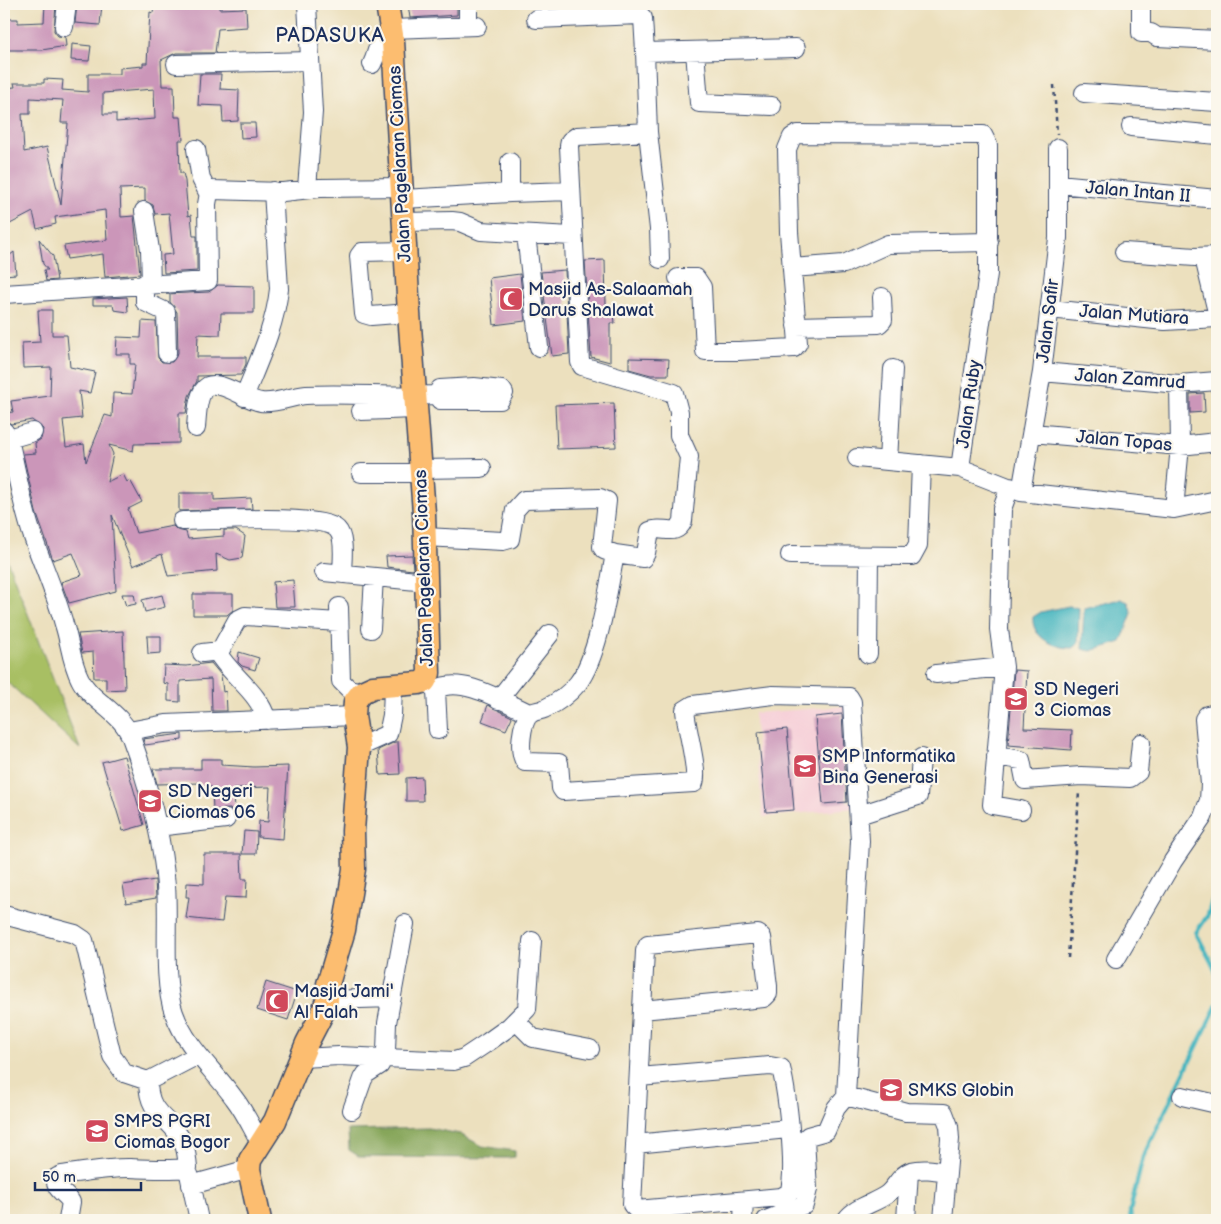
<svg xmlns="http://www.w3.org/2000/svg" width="1221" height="1224" font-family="'Balsamiq Sans',sans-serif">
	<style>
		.built { fill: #f6cfd8; fill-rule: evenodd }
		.green { fill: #a8bf64; stroke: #627761 }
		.forest { fill: #86a65a; stroke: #506a5c }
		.water { fill: #47b6c0; stroke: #31728f }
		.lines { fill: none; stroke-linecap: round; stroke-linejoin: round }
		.stream { stroke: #47b6c0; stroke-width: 4.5 }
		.building { fill: #cb96b9; fill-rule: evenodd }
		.minor-casing { stroke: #3a4a6c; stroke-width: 20 }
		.major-casing { stroke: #3a4a6c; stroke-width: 25 }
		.path { stroke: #3a4a6c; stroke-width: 2.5; stroke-dasharray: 4 4; stroke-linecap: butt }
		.minor { stroke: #fff; stroke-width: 18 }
		.major { stroke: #fcbd6f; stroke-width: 22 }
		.labels { text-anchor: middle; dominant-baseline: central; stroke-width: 4.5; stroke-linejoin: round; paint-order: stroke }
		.street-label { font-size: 18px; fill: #1b2f5e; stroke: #fbf7ec }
		.poi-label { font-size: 18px; fill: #1b2f5e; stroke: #fbf7ec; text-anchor: start }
		.quarter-label { font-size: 20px; letter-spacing: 1px; fill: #1b2f5e; stroke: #fbf7ec }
	</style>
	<rect width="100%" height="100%" fill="#fbf7ec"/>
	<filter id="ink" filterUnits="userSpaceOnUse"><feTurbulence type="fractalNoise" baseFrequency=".02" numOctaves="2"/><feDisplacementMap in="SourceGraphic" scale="10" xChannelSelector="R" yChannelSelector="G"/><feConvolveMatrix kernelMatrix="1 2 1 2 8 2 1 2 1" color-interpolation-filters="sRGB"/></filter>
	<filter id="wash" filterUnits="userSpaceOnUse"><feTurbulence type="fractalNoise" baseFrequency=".0096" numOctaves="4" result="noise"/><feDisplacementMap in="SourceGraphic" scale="20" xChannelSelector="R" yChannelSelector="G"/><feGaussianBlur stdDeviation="1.12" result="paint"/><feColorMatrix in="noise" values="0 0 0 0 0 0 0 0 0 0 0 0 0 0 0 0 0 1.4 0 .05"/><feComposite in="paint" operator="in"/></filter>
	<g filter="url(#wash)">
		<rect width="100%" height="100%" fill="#ece0be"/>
		<path class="built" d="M847,706L855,808L763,817L754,713ZM843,714L852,801L823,804L815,717ZM787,729L794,809L767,812L758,732Z"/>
		<path class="green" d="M4,552L80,749L4,679Z"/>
		<path class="forest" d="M429,1128L460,1134L482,1146L515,1151V1157L507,1158L360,1157L349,1150L348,1130Z"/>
		<path class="water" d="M1121,599L1128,602L1132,613L1121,642L1091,651L1082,649L1084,608Z
			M1069,606L1079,608L1078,644L1072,648C1054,648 1031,637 1033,617L1041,612Z"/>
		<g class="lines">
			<path class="stream" d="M1217,884L1208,915L1196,933L1215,969L1217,978
				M1131,1220L1130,1211L1143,1157L1217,1005"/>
		</g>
		<g id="blocks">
			<path class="building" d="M45,4H56L54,31L58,36L65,37L66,46L42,50H4V19H18V23L44,22Z
				M77,4H102L100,25L75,23Z
				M154,4H219V9L246,8L247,27L218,29L215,53H176L161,60L162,86H174L175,117H181L183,140H179L180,173H183L185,181L188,216L191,215L193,236H197V271L164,273L163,255L173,254L169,213L155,214L153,205L145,201V188L120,189L121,217L134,216L140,274L105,277L103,254L67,259L64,246L107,240L105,210L55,217L56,224L37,229L33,212L10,224L4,217V210L8,208L4,189V88L15,87L14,83H44V79L63,80L62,90L88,92V74H120V68L143,66V63H147L150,12L153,13ZM154,89L155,119L116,122V114H103V93ZM30,98L63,100L61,123H68L61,205L47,147L24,152L22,114H30Z
				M408,4H457V15L410,18Z
				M72,44L91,46L89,61L71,60Z
				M200,74H221L220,89L239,90L238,121L223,122L222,106L198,105Z
				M240,123H255L256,137L241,138Z
				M39,239L53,256L57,280L46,281L44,270H48L43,264Z
				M14,252L16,274L4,275V260Z
				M605,260L606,306L613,305L615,323H610V362L591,357L585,261Z
				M565,270L569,354L552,356L541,272Z
				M520,274L525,321L494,325L489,278Z
				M218,285L254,286V313H221L220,335L198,334L197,357H246V364L241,375L197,376V381L189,396L186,413H179V443L134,444L133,451L109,445L113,454L107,482L123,474L127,482L130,480L142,502L128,509L136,533L173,526L177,530L186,532L188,539L224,536V530H236L245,536L242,558L230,560L216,554L217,571L168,576L162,554L133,566L112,515L116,591L69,603L61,582L82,575L73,553L53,560L36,512L23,454L36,453L35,443L41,439L43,429L32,420L11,424L4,420V413L13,412L11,401L50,396L51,367L23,368L22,343L40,342L38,310H52V335H67L70,367L95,372L90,393L79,391L82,418L63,420L66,447L84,444L86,462L105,415L112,417L113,393L132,394L135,364H130V354H116L117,337L141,338L142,321L156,322L158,358L162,362H172L178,353L177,312L170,302V294H166L209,292Z
				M127,297L128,312L114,310L113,305H93V299Z
				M629,358L669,359L668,375H651L629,369Z
				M1204,393L1205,412L1190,413V394Z
				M614,403L616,447L557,449L555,405Z
				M179,493H214V500L251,498L252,509L179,511Z
				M412,555L413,570L387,567L386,556Z
				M293,580L295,607H275L273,582Z
				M122,594H134L136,604L126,606Z
				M193,594H233V610L227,615H193Z
				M162,595L165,607L145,612L142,600Z
				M123,631L125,689L106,690V678H94L93,652L82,653L78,634Z
				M147,636H161V653L148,654Z
				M239,652L259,658L255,670L242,666L238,662Z
				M211,663L221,675L223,692L226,691L227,711H212L211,679L180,681V702L168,701V684L163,683L164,665L186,666Z
				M1014,670L1027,671L1024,728L1072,730L1071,750L1008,745Z
				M488,705L512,717L506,730L482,721Z
				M842,714L847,802L823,804L815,717Z
				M787,729L794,810L766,812L758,732Z
				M182,734V740L145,745L143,739Z
				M395,742H398L400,774L380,775L378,750Z
				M124,756L144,825L123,831L102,762Z
				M201,759H221V765L254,767L288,766L283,839L258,837L259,821L268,822L270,787L234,788L235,813L230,809L213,810L212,787H201V783L157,784L153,769H201Z
				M422,777L423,801H406V778Z
				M244,831L257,832L256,854H242Z
				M204,854H241L242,879H247L246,898L225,897L222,922L186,918L189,897H186L187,883L204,884Z
				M155,880L156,898L126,903L123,885Z
				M266,982L297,992L288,1020L257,1010Z"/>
		</g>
	</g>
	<g filter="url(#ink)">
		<use href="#blocks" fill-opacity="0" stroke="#3a4a6c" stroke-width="1"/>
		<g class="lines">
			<defs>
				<path id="minor" d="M307,4L313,112L307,188
					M468,4V26
					M1141,4V33H1151L1157,37L1217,40
					M536,19L640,15L643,18L645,52
					M64,27L67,4
					M391,29L477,26
					M695,51L699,103L772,106
					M176,64L310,61
					M372,64C380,48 372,47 393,41
					M1084,93L1217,102
					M1131,127L1217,135
					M196,149L201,179L209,195
					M510,162V193L571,191
					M1058,184L1217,199
					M403,199L510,193
					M144,211L150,250L151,283
					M404,222L452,221L460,222L481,231L572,236
					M526,234L539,347
					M405,251L362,252L359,256L364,314L371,316L409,313
					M1124,252L1195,257L1217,256
					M1204,258L1217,312
					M660,259L659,229L648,132L645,52L796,48
					M792,268L844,264L888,244L989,242
					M678,278H696L702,287L705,351H739L794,348L798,343L789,232L787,149L792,137L798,134L983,135L988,145V274L960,468L1021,492L1174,509L1217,500
					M145,283V302L166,312L167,353
					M4,294L208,281L207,204L209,193L212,190L283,192L320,188L402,187
					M1050,309L1165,321L1217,318
					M796,326L879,324L883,320L882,297
					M1042,372L1179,384L1217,381
					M244,397C258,362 275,327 279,289L273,191
					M361,411L415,409
					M196,428C197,416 197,392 208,386C221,380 246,400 261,402C276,404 292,396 306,395C349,393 393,397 436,395L440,389L474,387L502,390L504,393L500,400H440L436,395
					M4,431L9,439C17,473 22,507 34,540C44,568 56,595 64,624C70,642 71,662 80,679C91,702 123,712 132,740C149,787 162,836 166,886C169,922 162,980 174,1013C186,1047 213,1069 234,1098C245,1112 252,1128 261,1144
					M1032,433L1180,446L1217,442
					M9,439L33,432
					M857,458L960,468
					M888,461L893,369
					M421,469L482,468
					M361,473H421
					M1010,487L1002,509L999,629L1004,667L992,805L1021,810
					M1021,492L1042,372L1058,238V148
					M1174,509L1180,446L1179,384
					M182,521C209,521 322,513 337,529C346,538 342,562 342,574
					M425,537L503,541L510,539L515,510L524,500L600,498L607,501L602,547L604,550L615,554C608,590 599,655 578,683C569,694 557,703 544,709C540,711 533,711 530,714C521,723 518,752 525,762L559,763L561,788L563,791L694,783C699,770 686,728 685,710L693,705L773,695L849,697L852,702L860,841L846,1096
					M615,554L643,558L646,553L650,531C662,525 676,538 683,521L689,457L679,435V412L674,393L582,366L580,362L569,146L570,141L577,136L648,132
					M790,555L912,556L918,545L921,464
					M324,572L427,582
					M339,607L341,681L349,689L362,692
					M371,629L374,577
					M217,652C231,676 259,692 267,720
					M202,653L220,651L237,620L245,616L339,622
					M868,654L869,556
					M936,674L1004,667
					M427,682L436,690L438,730
					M436,690C460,674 506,703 531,714
					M498,700L550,634
					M129,731L166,724L354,716
					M359,747L388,734L392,715L393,687
					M996,756L1021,760L1025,780L1081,776L1130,778L1138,772L1141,743
					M859,815L918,796L921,758
					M157,827L226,819
					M4,915L75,934L84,940L112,1056L124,1073L148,1081L198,1055
					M1116,959L1173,861L1203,817L1209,800L1210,784L1204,719L1207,715L1217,713
					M327,1000L392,998
					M516,1021L533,1038L590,1049
					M302,1058L339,1056L454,1061L464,1058L488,1042L509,1027L527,1009L532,941
					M639,1077L770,1066L781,1068C787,1092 797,1171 789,1193L781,1197L637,1210L632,1205L645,951L648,945L758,934L762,937L768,986V994L764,998L642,1010
					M1182,1096L1217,1104
					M352,1110L363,1079L366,1074L380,1065L386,1051L387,1023L405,924
					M635,1144L788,1129
					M189,1174L199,1220
					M191,1185L249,1169
					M68,1220L71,1202C66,1193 52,1189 57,1177L62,1175C84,1172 106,1168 129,1168C149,1169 168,1170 188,1168C187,1161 187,1152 184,1145C172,1116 148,1118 148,1081
					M743,1220L744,1201
					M766,1220L804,1205L808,1189L805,1139L808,1136L826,1131L836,1108L846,1096L906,1112L944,1113L949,1126L950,1139L943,1220
					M846,1220C855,1207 873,1204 886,1195C896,1188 899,1175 911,1171C923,1168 934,1170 946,1172
					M906,1220L909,1172"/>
				<path id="major" d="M260,1220L249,1169L250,1160L275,1121L307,1043L322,1014L327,1000L328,984L344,930L354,869L353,831L359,747L354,716L355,701L362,692L373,687L419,683L425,681L429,673L424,513L409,313L393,41L387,4"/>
			</defs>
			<use href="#minor" class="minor-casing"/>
			<use href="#major" class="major-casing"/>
			<path class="path" d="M1054,85L1057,134
				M1068,958L1079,792"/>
			<use href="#minor" class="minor"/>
			<use href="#major" class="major"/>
		</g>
	</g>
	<defs>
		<symbol id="mosque-square" viewBox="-11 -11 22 22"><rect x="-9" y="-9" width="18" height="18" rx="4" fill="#d1495b" stroke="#fbf7ec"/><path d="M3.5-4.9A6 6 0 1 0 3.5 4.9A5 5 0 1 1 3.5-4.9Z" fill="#fff"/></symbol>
		<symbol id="school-square" viewBox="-11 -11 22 22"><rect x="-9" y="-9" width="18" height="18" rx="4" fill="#d1495b" stroke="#fbf7ec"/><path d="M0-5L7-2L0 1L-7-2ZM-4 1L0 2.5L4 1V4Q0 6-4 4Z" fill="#fff"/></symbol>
	</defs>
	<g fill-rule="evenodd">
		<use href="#mosque-square" x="497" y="285" width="28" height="28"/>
		<use href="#school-square" x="1002" y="685" width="28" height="28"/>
		<use href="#school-square" x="791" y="752" width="28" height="28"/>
		<use href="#school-square" x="136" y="787" width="28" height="28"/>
		<use href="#mosque-square" x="263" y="987" width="28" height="28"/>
		<use href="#school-square" x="877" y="1076" width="28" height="28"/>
		<use href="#school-square" x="83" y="1117" width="28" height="28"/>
	</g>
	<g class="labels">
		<g class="street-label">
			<text transform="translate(400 164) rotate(-93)">Jalan Pagelaran Ciomas</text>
			<text transform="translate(1138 192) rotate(5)">Jalan Intan II</text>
			<text transform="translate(1134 315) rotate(4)">Jalan Mutiara</text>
			<text transform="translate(1048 321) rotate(-83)">Jalan Safir</text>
			<text transform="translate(1130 379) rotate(4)">Jalan Zamrud</text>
			<text transform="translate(969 404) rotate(-82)">Jalan Ruby</text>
			<text transform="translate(1124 441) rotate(5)">Jalan Topas</text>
			<text transform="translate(424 568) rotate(-92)">Jalan Pagelaran Ciomas</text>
		</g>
		<g class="poi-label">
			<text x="528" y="289">Masjid As-Salaamah<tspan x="528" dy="21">Darus Shalawat</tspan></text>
			<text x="1034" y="689">SD Negeri<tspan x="1034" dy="21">3 Ciomas</tspan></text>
			<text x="822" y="756">SMP Informatika<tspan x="822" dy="21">Bina Generasi</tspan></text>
			<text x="168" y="791">SD Negeri<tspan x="168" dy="21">Ciomas 06</tspan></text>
			<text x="294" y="991">Masjid Jami'<tspan x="294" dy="21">Al Falah</tspan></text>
			<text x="908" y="1090">SMKS Globin</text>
			<text x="114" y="1121">SMPS PGRI<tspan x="114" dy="21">Ciomas Bogor</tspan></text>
		</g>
		<g class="quarter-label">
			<text x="330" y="36">PADASUKA</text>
		</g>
	</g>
	<rect width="1221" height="1224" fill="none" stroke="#fbf7ec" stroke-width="20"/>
	<path d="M35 1182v8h106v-8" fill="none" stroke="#1b2f5e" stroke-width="2.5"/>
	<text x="42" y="1182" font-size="15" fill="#1b2f5e" stroke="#fbf7ec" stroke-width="4" paint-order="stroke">50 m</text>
</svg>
